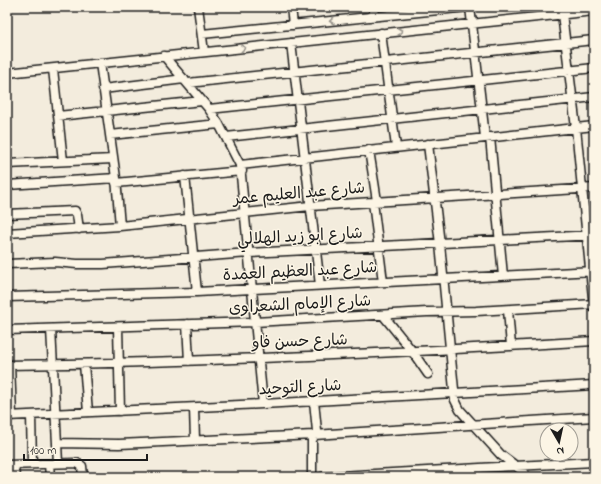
<svg xmlns="http://www.w3.org/2000/svg" width="601" height="484" font-family="'Indie Flower','Playpen Sans Arabic',sans-serif">
	<style>
		.lines { fill: none; stroke-linecap: round; stroke-linejoin: round }
		.minor-casing { stroke: #1c1c1c; stroke-width: 11 }
		.minor { stroke: #fcf5e5; stroke-width: 8 }
		.oneway { stroke: #97938b }
		.labels { text-anchor: middle; dominant-baseline: central; stroke-width: 3; stroke-linejoin: round; paint-order: stroke }
		.street-label { font-size: 16px; fill: #1c1c1c; stroke: #fcf5e5 }
	</style>
	<rect width="100%" height="100%" fill="#f3ecdd"/>
	<filter id="ink" filterUnits="userSpaceOnUse"><feTurbulence type="fractalNoise" baseFrequency=".025" numOctaves="2"/><feDisplacementMap in="SourceGraphic" scale="8" xChannelSelector="R" yChannelSelector="G"/><feConvolveMatrix kernelMatrix="1 2 1 2 8 2 1 2 1" color-interpolation-filters="sRGB"/></filter>
	<g filter="url(#ink)">
		<g class="lines">
			<defs>
				<path id="minor" d="M198,7L204,52
					M291,7L293,25
					M373,7L374,16
					M470,7L485,137
					M562,14L576,128L594,308
					M381,33L396,147
					M202,34L468,7
					M291,43L320,285
					M164,56L209,109L219,124L240,165L263,404
					M100,63L116,178L120,226
					M53,69L63,161
					M7,73L594,11
					M188,83L594,40
					M103,89L184,79
					M209,109L594,68
					M58,116L202,101
					M110,135L219,124
					M226,137L594,97
					M490,137L503,276
					M428,144L440,244L455,400L460,410L501,455L521,470L527,477
					M369,150L377,201
					M7,164L113,159
					M240,165L594,126
					M185,176L197,292
					M116,183L242,171
					M7,185L116,178
					M373,202L383,282
					M7,214L75,211L77,215L79,229
					M7,233L120,226L310,206L594,188
					M7,264L55,262L77,264H103L249,253L594,235
					M7,297L197,292L594,271
					M508,310L511,346
					M383,315L412,351L428,374
					M187,324L189,361
					M118,327L120,411
					M51,329L58,463
					M7,330L255,322L427,312L476,311L594,304
					M84,364L88,412
					M7,365C203,362 398,353 594,341
					M10,365L12,415
					M194,408L195,440
					M31,415L32,464
					M7,416L263,404L594,385
					M57,443L119,444L314,435L594,417
					M49,464L50,477
					M7,465L77,463L82,466L83,477
					M14,465L15,477
					M312,477V440L317,431L314,401
					M322,477L515,466L594,462"/>
			</defs>
			<use href="#minor" class="minor-casing"/>
			<use href="#minor" class="minor"/>
		</g>
		<defs><path id="oneway-chevron" d="M-2-3.5L2.5 0L-2 3.5" fill="none" stroke-width="1.6" stroke-linecap="round" stroke-linejoin="round"/></defs>
		<g class="oneway">
			<use href="#oneway-chevron" transform="translate(332 21) rotate(174)"/>
			<use href="#oneway-chevron" transform="translate(400 31) rotate(-6)"/>
			<use href="#oneway-chevron" transform="translate(243 48) rotate(-6)"/>
		</g>
	</g>
	<g class="labels">
		<g class="street-label">
			<text transform="translate(299 194) rotate(-5)">شارع عبد العليم عمر</text>
			<text transform="translate(300 237) rotate(-3)">شارع ابو زيد الهلالي</text>
			<text transform="translate(300 272) rotate(-3)">شارع عبد العظيم العمدة</text>
			<text transform="translate(300 305) rotate(-3)">شارع الإمام الشعراوى</text>
			<text transform="translate(300 342) rotate(-2)">شارع حسن فاو</text>
			<text transform="translate(300 388) rotate(-3)">شارع التوحيد</text>
		</g>
	</g>
	<rect width="601" height="484" fill="none" stroke="#fcf5e5" stroke-width="24"/>
	<rect x="12" y="12" width="577" height="460" fill="none" stroke="#1c1c1c" stroke-width="1.5" filter="url(#ink)"/>
	<g transform="translate(559 442) rotate(171)"><circle r="19" fill="#fcf5e5" stroke="#a29e95"/>
	<path d="M0-3L7 15L0 10L-7 15Z" fill="#1c1c1c"/>
	<text y="-6" font-size="11" font-weight="bold" text-anchor="middle" fill="#1c1c1c">N</text>
	</g>
	<path d="M24 454v6h123v-6" fill="none" stroke="#1c1c1c" stroke-width="2"/>
	<text x="30" y="454" font-size="12" fill="#1c1c1c" stroke="#fcf5e5" stroke-width="3" paint-order="stroke">100 m</text>
</svg>
